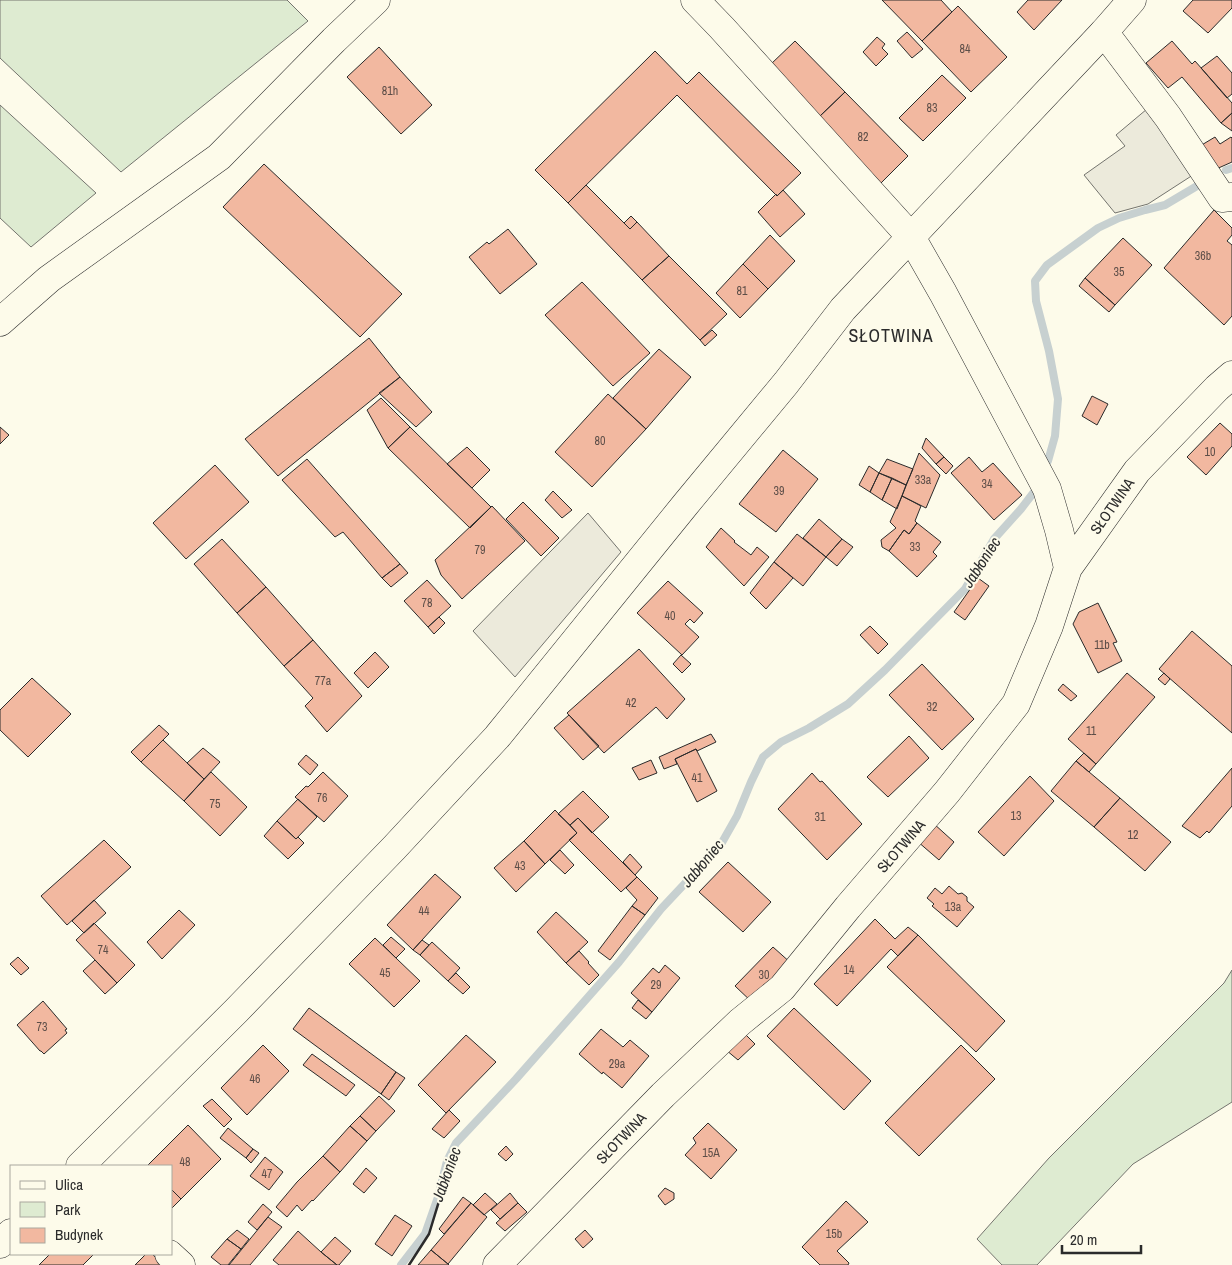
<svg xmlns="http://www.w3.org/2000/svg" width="1232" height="1265" font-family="'Archivo Narrow',sans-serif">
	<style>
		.green { fill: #deebd1; stroke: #74746e }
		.parking { fill: #eceadb; stroke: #74746e }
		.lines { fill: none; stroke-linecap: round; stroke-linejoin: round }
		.stream { stroke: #c7d0d0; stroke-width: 8 }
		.building { fill: #f2b8a0; stroke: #2b2b2b }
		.minor-casing { stroke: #2b2b2b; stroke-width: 29 }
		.major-casing { stroke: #2b2b2b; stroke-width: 29 }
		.minor { stroke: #fdfbea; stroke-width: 28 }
		.major { stroke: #fdfbea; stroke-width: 28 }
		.wall { stroke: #2b2b2b; stroke-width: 2.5 }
		.labels { text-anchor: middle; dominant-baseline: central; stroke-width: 4; stroke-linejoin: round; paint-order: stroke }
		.number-label { font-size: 12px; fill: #5d4e48 }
		.street-label { font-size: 15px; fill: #2b2b2b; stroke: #fdfbea }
		.water-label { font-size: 16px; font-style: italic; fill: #2b2b2b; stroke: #fdfbea }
		.quarter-label { font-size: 18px; letter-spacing: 1px; fill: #2b2b2b; stroke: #fdfbea }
	</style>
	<rect width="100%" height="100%" fill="#fdfbea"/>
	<path class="green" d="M0,0H287L308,21L121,172L0,58Z
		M0,105L96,193L31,247L0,218Z
		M1232,970V1102L1133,1164L1037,1265H1002L977,1239L1049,1158L1224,983Z"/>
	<path class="parking" d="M1147,109L1196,173L1148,204L1115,213L1084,175L1125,146L1116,135Z
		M588,513L621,552L515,677L473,631Z"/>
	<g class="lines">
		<path class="stream" d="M1226,170L1232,168
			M1048,461L1055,436L1058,399L1049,351L1036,301L1035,281L1047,265L1098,228L1119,218L1145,210L1165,205L1197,186
			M401,1265L425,1234L438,1197L447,1161L456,1143L516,1079L619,962L661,909L720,846L737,816L751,782L763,757L781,742L809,728L848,704L885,670L965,589L994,539L1021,509L1034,492"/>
	</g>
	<path class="building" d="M882,0H941L952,12L922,41Z
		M1028,0H1062L1034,30L1017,12Z
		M1193,0H1232V8L1208,33L1183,11Z
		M958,6L1007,57L971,92L922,41Z
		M907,32L923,49L912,58L897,41Z
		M877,37L885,44L882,48L888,54L876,66L863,52Z
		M795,41L845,92L819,117L770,65Z
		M1172,41L1192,64L1195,61L1232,103V113L1221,123L1182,77L1168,88L1146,63Z
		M379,47L432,105L401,134L347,77Z
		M655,51L687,84L699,72L801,173L777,196L677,95L568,203L535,170Z
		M1217,56L1232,73V94L1227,98L1201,68Z
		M942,75L966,98L923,141L899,118Z
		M845,92L908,156L881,183L819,117Z
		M1232,113V131L1221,123Z
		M1215,137L1220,144L1231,137L1232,138V162L1214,170L1200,146Z
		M264,164L402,294L360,337L223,207Z
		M586,185L630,229L637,222L669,256L642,280L568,203Z
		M783,190L805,214L780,237L758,212L776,194L777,196Z
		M1214,210L1232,228V235L1227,241L1232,245V316L1224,325L1164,268Z
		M631,216L637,222L630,229L624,223Z
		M508,229L537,264L500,294L469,257L487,242L489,244Z
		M770,235L795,261L768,289L743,264Z
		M1123,238L1152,265L1115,305L1085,278Z
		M669,256L727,314L700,340L642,280Z
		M743,264L768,289L740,318L716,293Z
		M1085,278L1115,305L1109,312L1079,286Z
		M582,282L650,353L613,386L545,315Z
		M712,330L717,335L705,346L700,340Z
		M369,338L400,377L278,476L245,439Z
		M659,349L691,377L646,429L613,398Z
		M400,377L432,412L416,427L379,393Z
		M608,394L646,429L592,487L555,452Z
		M1092,396L1108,404L1097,425L1082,416Z
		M381,398L410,427L388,448L367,410Z
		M1220,423L1232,434V446L1206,475L1187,457Z
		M0,427L9,435L0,444Z
		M410,427L491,507L470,528L388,448Z
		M926,438L944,457L936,464L922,448Z
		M467,447L490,470L472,488L447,464Z
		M783,450L818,479L776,532L739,504Z
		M919,453L940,475L926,508L902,496Z
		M944,457L953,466L946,474L936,464Z
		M969,457L982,472L993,463L1022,495L994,520L951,473Z
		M307,459L400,564L382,578L343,532L335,537L282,480Z
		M887,459L913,469L906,485L879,473Z
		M215,465L249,502L186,559L153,523Z
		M869,466L879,473L870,492L859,485Z
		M879,473L892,478L882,500L870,492Z
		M892,478L906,485L897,509L882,500Z
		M553,491L572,510L562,518L545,500Z
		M902,496L921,506L915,521L917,523L909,534L904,530L889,551L882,547L881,540L896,528L890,522Z
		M523,502L559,538L541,556L506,519Z
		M492,506L525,541L462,599L441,575L435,560Z
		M819,519L842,539L826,557L803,538Z
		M917,523L941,542L933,552L937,556L917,577L889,551L904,530L909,534Z
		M721,528L735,541L734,542L751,555L757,547L769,557L744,586L706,547Z
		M797,534L826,557L803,586L774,562Z
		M222,539L266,587L237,613L194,564Z
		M842,539L853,547L837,566L826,557Z
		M774,562L793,578L766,609L750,593Z
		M400,564L408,573L391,587L382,578Z
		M978,578L989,586L965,620L954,612Z
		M427,580L451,606L428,627L404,601Z
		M668,581L703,613L694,623L690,619L685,624L699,637L682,655L637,613Z
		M266,587L313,640L284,666L237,613Z
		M1098,603L1117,642L1113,643L1122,661L1098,673L1073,624L1079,612Z
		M439,617L445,623L434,634L428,627Z
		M870,626L888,644L878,654L860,635Z
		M1192,631L1232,666V733L1159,669Z
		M313,640L362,696L327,732L305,706L313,698L284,666Z
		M639,649L685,699L667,719L656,707L604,753L567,713Z
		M375,652L389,667L368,688L354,673Z
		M681,655L691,664L682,673L673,664Z
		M922,664L974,719L942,750L889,695Z
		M1127,673L1155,697L1096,764L1068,739Z
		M1164,673L1170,679L1165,685L1158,679Z
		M32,678L71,714L28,757L0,730V710Z
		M1063,684L1077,696L1071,701L1058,690Z
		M569,715L599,746L583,760L554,728Z
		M159,725L169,734L141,762L131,752Z
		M711,734L716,742L697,751L696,749L675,759L677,764L664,769L659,757Z
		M909,736L929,758L888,797L867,777Z
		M163,740L204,779L184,801L141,762Z
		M203,748L220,762L204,779L187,763Z
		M696,749L717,791L697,802L675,759Z
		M1084,753L1096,764L1089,772L1076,761Z
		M306,755L318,765L310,775L298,764Z
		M651,760L657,773L639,780L632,768Z
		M1076,761L1120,798L1094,827L1051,791Z
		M1232,768V806L1209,833L1207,831L1200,838L1182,826Z
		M211,772L247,807L220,836L184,801Z
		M323,772L348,796L324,822L295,797L306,786L308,787Z
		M812,773L820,782L822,781L862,824L827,860L778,809Z
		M1030,776L1054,801L1004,856L978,832Z
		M583,791L609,817L592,833L578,818L570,825L558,814Z
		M1120,798L1171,842L1145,871L1094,827Z
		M298,799L317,817L296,839L277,821Z
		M555,810L577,833L545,864L524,841Z
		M578,818L637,877L621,892L569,840L577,833L570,825Z
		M277,821L296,839L298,837L304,843L288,859L264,836Z
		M933,823L954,842L939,860L917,841Z
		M104,840L131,867L67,925L41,896Z
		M524,841L545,864L516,892L494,868Z
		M560,850L574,865L565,874L550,860Z
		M630,854L642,867L635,875L623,862Z
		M728,862L771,902L743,932L699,892Z
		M435,874L461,897L413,950L387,925Z
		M637,877L658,898L645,915L632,906L637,900L626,888Z
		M949,886L958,894L962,893L967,897V901L974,907L957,927L932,906L934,904L927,898L935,888L942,894Z
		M94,900L106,913L84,933L72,921Z
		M632,906L645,915L610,960L598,951Z
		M179,910L195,925L162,959L147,942Z
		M556,912L588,942L566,963L537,932Z
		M875,919L895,939L908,927L918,935L898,956L891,949L837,1006L814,984Z
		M94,923L135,965L117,983L76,940Z
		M918,935L1005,1021L976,1052L887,967Z
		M391,937L405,949L396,958L383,945Z
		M375,938L420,981L394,1007L349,964Z
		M422,940L429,945L420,955L413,950Z
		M432,942L460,968L448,981L420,955Z
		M773,947L792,964L754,1004L735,986Z
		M579,951L589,962L588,963L599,975L589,985L566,963Z
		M18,957L29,968L21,975L10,964Z
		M95,960L117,983L105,994L83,971Z
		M665,965L680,978L652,1012L631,993L653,968L659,973Z
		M456,973L470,987L463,994L448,981Z
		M638,1000L652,1012L646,1019L632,1008Z
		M43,1001L67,1029L65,1030L67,1033L44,1054L41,1051H40L17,1025Z
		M309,1008L396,1072L381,1094L293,1029Z
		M794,1008L871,1081L844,1110L767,1036Z
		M601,1029L623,1047L630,1040L649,1056L622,1088L603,1072L602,1074L579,1054Z
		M743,1032L755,1044L738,1060L726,1050Z
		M466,1035L496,1062L446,1113L418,1085Z
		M263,1045L289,1071L247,1115L221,1088Z
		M961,1045L995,1079L919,1156L885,1123Z
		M312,1054L355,1085L346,1096L303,1065Z
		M396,1072L405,1078L389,1100L381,1094Z
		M379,1096L395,1111L376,1131L360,1116Z
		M212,1099L232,1119L224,1127L203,1106Z
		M449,1110L460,1121L444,1138L432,1129Z
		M360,1116L376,1131L367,1141L350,1126Z
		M708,1123L737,1150L711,1179L685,1155L696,1143L693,1138Z
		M188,1125L221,1159L181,1199L171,1189V1166H149L148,1165Z
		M350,1126L367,1141L340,1172L323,1156Z
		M228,1128L253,1149L246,1158L220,1138Z
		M506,1146L513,1154L506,1161L498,1154Z
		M253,1149L259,1153L251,1163L246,1158Z
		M323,1156L340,1172L313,1201L312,1200L302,1211L297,1205L287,1217L276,1207L297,1182Z
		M265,1157L283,1172L269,1190L250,1176Z
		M366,1168L377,1178L364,1193L353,1184Z
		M665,1188L674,1193V1199L665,1205L658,1196Z
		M171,1189L181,1199L171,1209Z
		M485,1193L497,1204L484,1215L473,1205Z
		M510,1193L518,1203L500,1219L491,1210Z
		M463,1197L471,1203L444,1234L439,1229Z
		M846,1201L868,1222L837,1251L849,1263L848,1265H820L802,1247Z
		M471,1203L487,1217L448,1264L431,1250Z
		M518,1203L527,1212L505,1231L496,1223Z
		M263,1204L272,1212L257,1230L248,1222Z
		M395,1215L412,1226L392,1256L375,1244Z
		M268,1217L282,1227L250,1265H229Z
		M237,1230L249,1239L241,1249L227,1239Z
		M585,1230L593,1239L583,1248L575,1239Z
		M298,1231L321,1252L337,1265H279L273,1260Z
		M335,1237L351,1251L339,1265H337L321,1252Z
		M227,1239L241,1249L228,1265H221L211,1257Z
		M431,1250L448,1264L449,1265H418Z
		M50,1254H94L83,1265H39Z
		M146,1254H152L164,1265H135Z"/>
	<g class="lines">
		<defs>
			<path id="minor" d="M695,0L722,28L911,237L943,293L1047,489L1059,530L1068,568
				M1104,32L1168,117L1222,198L1232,197
				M0,322L49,279L219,157L334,40L376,0
				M169,1254L181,1265
				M497,1265L663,1095L740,1022L782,988L848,907L947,792L1016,704L1049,626L1068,568L1137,471L1217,388L1232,375"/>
			<path id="major" d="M80,1166L236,1011L394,848L497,737L685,505L786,383L843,309L1104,32L1132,0
				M0,1244L11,1233"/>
		</defs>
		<use href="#minor" class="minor-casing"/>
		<use href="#major" class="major-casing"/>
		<use href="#minor" class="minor"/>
		<use href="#major" class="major"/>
		<path class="wall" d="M409,1265L429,1234L446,1178"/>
	</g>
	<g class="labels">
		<g class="number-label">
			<text x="965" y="49">84</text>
			<text x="390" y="91">81h</text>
			<text x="932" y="108">83</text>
			<text x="863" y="137">82</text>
			<text x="1203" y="256">36b</text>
			<text x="1119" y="272">35</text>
			<text x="742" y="291">81</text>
			<text x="600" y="441">80</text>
			<text x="1210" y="452">10</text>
			<text x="923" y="480">33a</text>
			<text x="987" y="484">34</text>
			<text x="779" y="491">39</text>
			<text x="915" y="547">33</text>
			<text x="480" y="550">79</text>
			<text x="427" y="603">78</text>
			<text x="670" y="616">40</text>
			<text x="1102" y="645">11b</text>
			<text x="323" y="681">77a</text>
			<text x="631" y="703">42</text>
			<text x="932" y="707">32</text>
			<text x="1091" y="731">11</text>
			<text x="697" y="778">41</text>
			<text x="322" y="798">76</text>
			<text x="215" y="804">75</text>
			<text x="1016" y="816">13</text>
			<text x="820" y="817">31</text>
			<text x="1133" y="835">12</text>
			<text x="520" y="866">43</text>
			<text x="953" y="907">13a</text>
			<text x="424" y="911">44</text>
			<text x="103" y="950">74</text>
			<text x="849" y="970">14</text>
			<text x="385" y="973">45</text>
			<text x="764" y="975">30</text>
			<text x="656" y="985">29</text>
			<text x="42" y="1027">73</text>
			<text x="617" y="1064">29a</text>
			<text x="255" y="1079">46</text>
			<text x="711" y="1153">15A</text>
			<text x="185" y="1162">48</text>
			<text x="267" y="1174">47</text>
			<text x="834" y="1234">15b</text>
		</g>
		<g class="street-label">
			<text transform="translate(1112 506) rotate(-55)">SŁOTWINA</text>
			<text transform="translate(901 846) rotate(-49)">SŁOTWINA</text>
			<text transform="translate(621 1138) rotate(-46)">SŁOTWINA</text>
		</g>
		<g class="water-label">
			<text transform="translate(981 562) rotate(-57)">Jabłoniec</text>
			<text transform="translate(702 863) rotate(-50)">Jabłoniec</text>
			<text transform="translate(446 1174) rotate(-70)">Jabłoniec</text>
		</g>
		<g class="quarter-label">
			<text x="891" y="335">SŁOTWINA</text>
		</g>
	</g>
	<rect x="10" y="1165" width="162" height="90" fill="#fdfbea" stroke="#a9a89e"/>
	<rect x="20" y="1181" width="25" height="8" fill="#fdfbea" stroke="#a9a89e"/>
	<text x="55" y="1190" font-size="15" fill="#2b2b2b">Ulica</text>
	<rect x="20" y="1202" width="25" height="15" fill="#deebd1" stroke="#a9a89e"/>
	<text x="55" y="1215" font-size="15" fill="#2b2b2b">Park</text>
	<rect x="20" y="1228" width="25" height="15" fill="#f2b8a0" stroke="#a9a89e"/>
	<text x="55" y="1240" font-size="15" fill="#2b2b2b">Budynek</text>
	<path d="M1062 1245v8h79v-8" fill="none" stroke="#2b2b2b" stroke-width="2.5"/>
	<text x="1070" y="1245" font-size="15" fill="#2b2b2b" stroke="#fdfbea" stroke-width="4" paint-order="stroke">20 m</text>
</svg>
